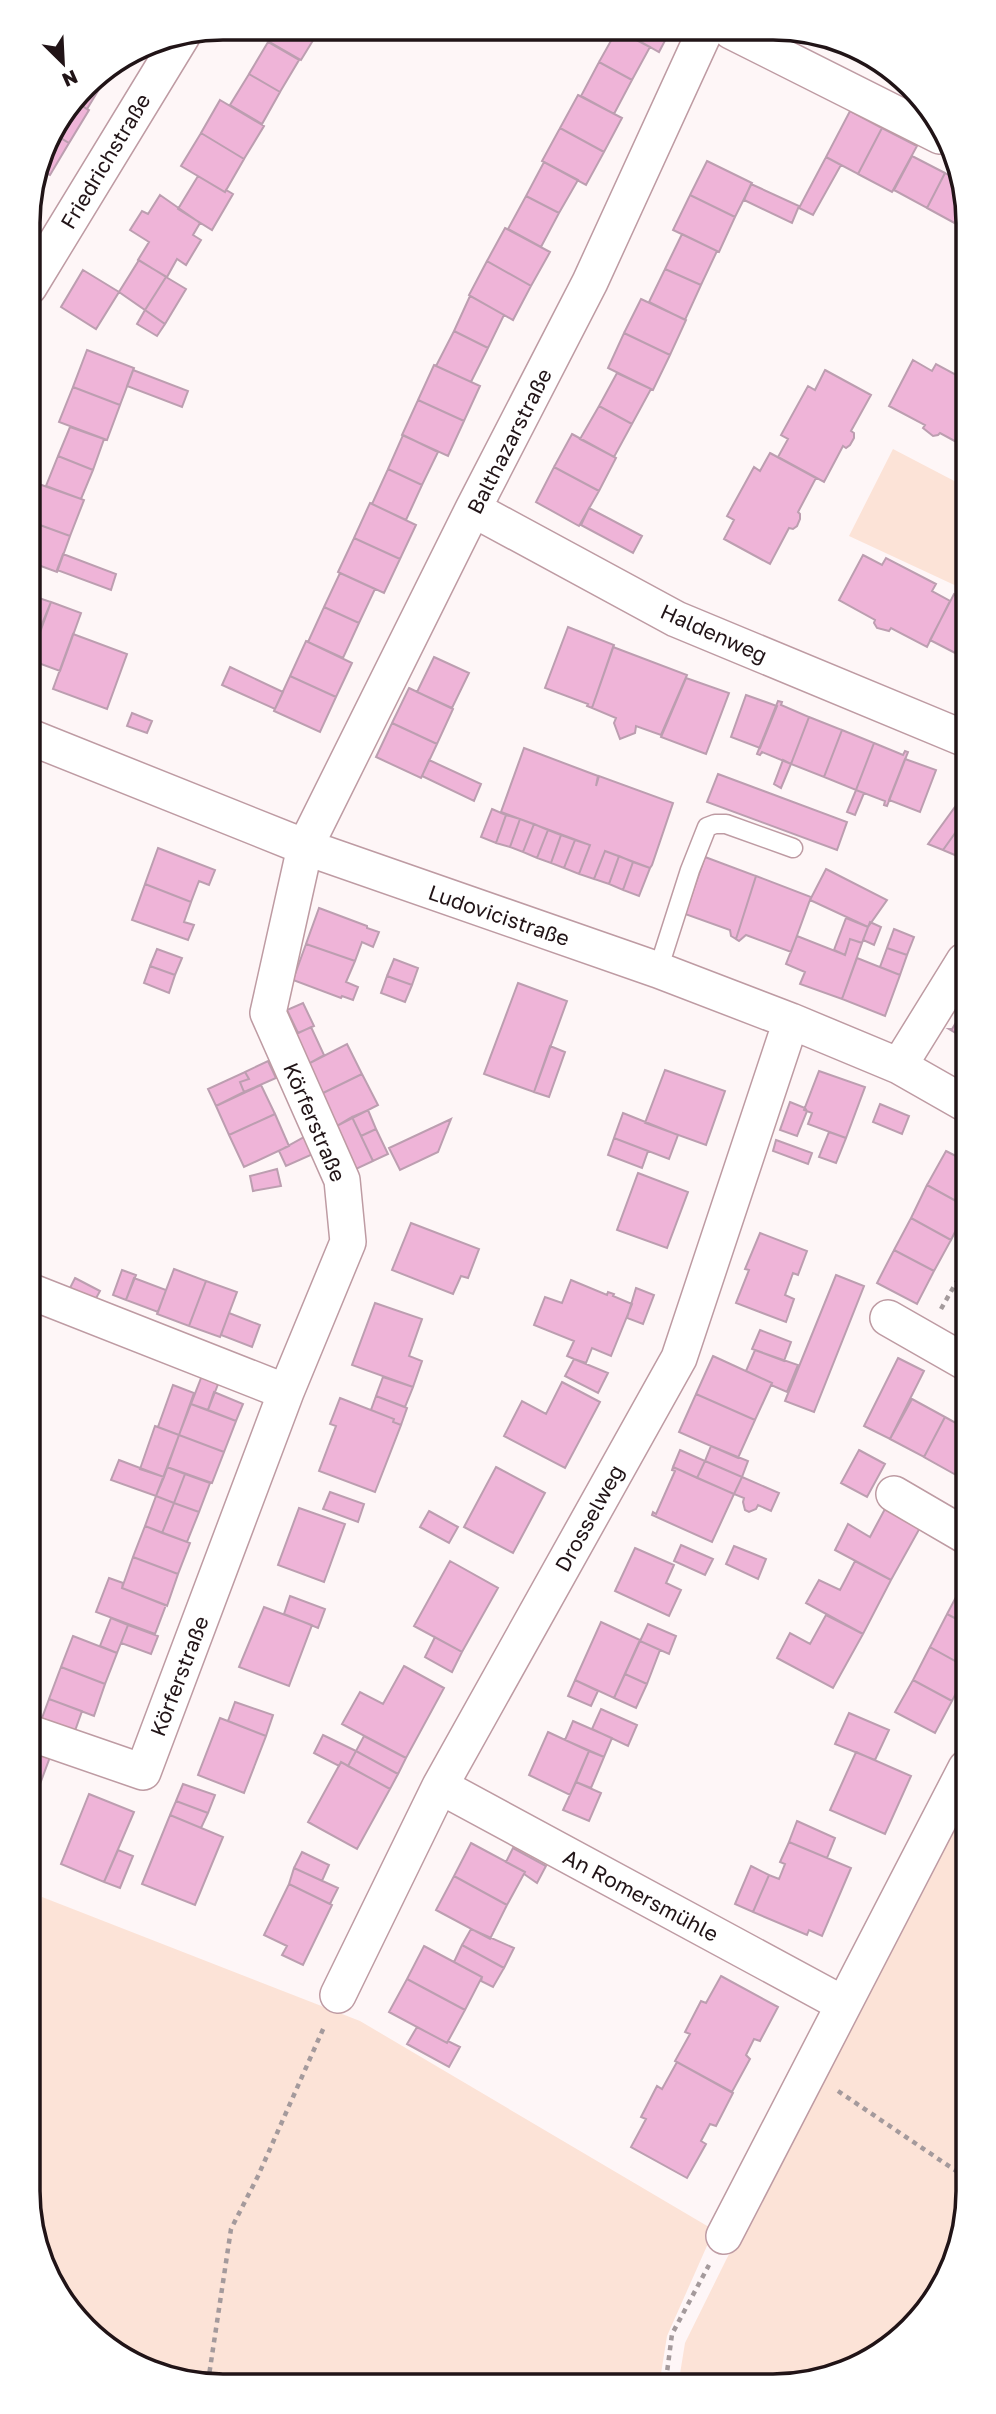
<svg xmlns="http://www.w3.org/2000/svg" width="996" height="2414" font-family="'Golos Text',sans-serif">
	<style>
		.green { fill: #fce3d7 }
		.building { fill: #efb4d8; stroke: #bc9eb0; stroke-width: 2 }
		.lines { fill: none; stroke-linecap: round; stroke-linejoin: round }
		.service-casing { stroke: #be9ba3; stroke-width: 21 }
		.minor-casing { stroke: #be9ba3; stroke-width: 38 }
		.path { stroke: #a49a9c; stroke-width: 4.5; stroke-dasharray: 5 5; stroke-linecap: butt }
		.service { stroke: #fff; stroke-width: 18 }
		.minor { stroke: #fff; stroke-width: 35 }
		.labels { text-anchor: middle; dominant-baseline: central; stroke-width: 5; stroke-linejoin: round; paint-order: stroke }
		.street-label { font-size: 21px; fill: #211417; stroke: #fff }
		.rim { fill: none; stroke: #211417; stroke-width: 3.5 }
	</style>
	<rect width="100%" height="100%" fill="#fef6f7"/>
	<path class="green" d="M893,449L962,485L963,589L849,536Z
		M966,1806L968,2203L927,2310L881,2353L823,2379L679,2380L685,2343L726,2260Z
		M42,1897L360,2021L714,2230L667,2336L660,2380L186,2382L86,2329L35,2241L34,1948Z"/>
	<path class="building" d="M267,28L320,29L301,60L261,37Z
		M617,30L650,47L632,80L599,62Z
		M620,30L670,31L659,52Z
		M268,42L299,60L280,92L249,74Z
		M599,62L632,80L614,114L581,96Z
		M101,73L107,76L87,109L75,101L94,77Z
		M249,74L280,92L262,124L230,105Z
		M578,95L622,118L604,152L560,128Z
		M220,100L264,126L244,159L201,133Z
		M75,102L89,110L69,143L51,132Z
		M850,111L882,128L858,174L826,157Z
		M560,128L604,152L586,185L542,161Z
		M882,128L917,146L892,192L858,174Z
		M51,132L69,143L50,175L39,170Z
		M201,133L244,159L225,192L181,166Z
		M912,156L945,173L927,208L894,190Z
		M826,157L841,165L813,215L799,208Z
		M707,161L752,183L735,217L690,195Z
		M544,162L578,180L559,213L526,196Z
		M945,173L961,182L960,226L927,208Z
		M198,176L225,192L226,190L233,194L212,230L178,209Z
		M751,184L799,206L792,223L744,200Z
		M160,195L200,223L193,235L201,240L186,265L177,259L167,277L138,260L149,242L130,230L142,211L148,214Z
		M690,195L735,217L719,252L673,230Z
		M526,196L559,213L541,247L508,229Z
		M505,228L550,252L531,286L487,261Z
		M682,234L717,251L701,285L665,269Z
		M139,260L166,277L145,310L119,292Z
		M487,261L531,286L513,320L469,295Z
		M665,269L701,285L685,320L649,302Z
		M83,270L119,292L96,329L61,307Z
		M166,277L186,289L165,324L145,310Z
		M470,296L504,315L488,348L454,331Z
		M641,299L686,320L670,355L624,333Z
		M145,310L165,324L157,336L137,324Z
		M454,331L488,348L471,382L436,366Z
		M624,333L670,355L653,390L608,368Z
		M87,350L134,368L120,405L73,387Z
		M913,360L932,371L936,364L962,378V445L940,433L938,435L933,436L923,428L925,425L889,406Z
		M434,365L480,386L464,421L418,400Z
		M133,370L188,391L182,407L127,386Z
		M825,370L871,395L851,431L854,433V438L850,445L846,448L843,446L824,482L778,457L788,439L781,435L808,386L815,390Z
		M617,373L651,389L632,424L599,406Z
		M73,387L120,405L107,440L59,422Z
		M418,400L464,421L448,456L402,435Z
		M599,406L632,424L614,457L580,439Z
		M70,427L104,439L93,470L58,456Z
		M572,434L616,458L599,491L554,467Z
		M403,435L438,452L422,485L388,469Z
		M770,453L816,478L798,512L800,514V519L797,526L793,529L789,528L770,564L724,539L734,520L727,516L754,467L760,471Z
		M58,456L93,470L81,499L46,486Z
		M554,467L599,491L579,526L536,502Z
		M388,469L422,485L406,520L372,504Z
		M36,483L84,500L70,536L29,521V502Z
		M370,503L416,525L400,559L354,538Z
		M589,508L642,536L633,553L581,525Z
		M29,521L70,536L57,572L30,562Z
		M354,538L400,559L384,593L338,572Z
		M63,554L116,574L111,590L57,570Z
		M863,555L882,565L886,558L936,584L932,591L950,601L927,647L891,628L889,631L877,628L874,623L875,620L839,600Z
		M340,573L375,589L359,623L324,607Z
		M954,594L963,599V657L930,640Z
		M30,595L51,602L40,629L30,625Z
		M51,602L81,613L60,671L30,660Z
		M324,607L359,623L343,658L308,642Z
		M30,625L40,629L31,654H30Z
		M568,627L614,645L592,708L587,706L588,704L545,688Z
		M73,634L127,654L107,709L53,689Z
		M306,641L352,663L336,697L290,676Z
		M613,647L687,675L661,735L636,726L635,733L620,739L614,723L616,718L592,708Z
		M434,657L469,673L452,708L417,692Z
		M230,667L283,692L275,709L222,685Z
		M290,676L336,697L320,732L274,711Z
		M686,678L729,693L706,754L661,737Z
		M409,688L453,709L437,744L392,723Z
		M746,695L777,706L760,748L731,737Z
		M778,701L782,702L781,705L809,717L791,764L762,752L760,755L757,754Z
		M132,713L152,721L147,733L127,726Z
		M809,717L842,730L824,777L791,764Z
		M392,723L437,744L421,778L376,757Z
		M842,730L874,743L856,790L824,777Z
		M874,743L903,755L905,751L908,752L887,806L884,805L885,801L856,790Z
		M524,748L598,776L596,786L599,776L673,803L652,865L650,868L605,851L594,879L579,874L590,845L501,812Z
		M905,759L936,770L920,812L889,800Z
		M429,760L481,784L474,801L422,776Z
		M783,760L791,764L781,788L774,784Z
		M718,774L847,822L837,850L707,802Z
		M856,790L864,793L855,815L847,812Z
		M955,807L963,813V822L943,850L928,844Z
		M492,809L506,815L496,843L481,837Z
		M506,815L520,819L510,847L496,843Z
		M520,819L534,824L523,852L510,847Z
		M963,822L964,859L943,850Z
		M534,824L548,830L537,858L523,852Z
		M548,830L561,835L551,863L537,858Z
		M561,835L575,840L564,868L551,863Z
		M575,840L590,845L579,874L564,868Z
		M158,848L215,870L209,885L199,881L191,902L145,884Z
		M605,851L619,856L609,884L594,879Z
		M619,856L633,862L623,890L609,884Z
		M705,857L756,876L736,939L731,936L730,930L685,914Z
		M633,862L650,868L639,896L623,890Z
		M826,869L887,900L868,927L810,900Z
		M756,876L811,897L791,952L746,935L739,941L736,939Z
		M145,884L191,902L184,922L194,925L188,940L132,920Z
		M319,908L367,926V928L379,932L373,947L362,942L355,961L306,944Z
		M846,918L868,927L862,943L850,939L845,955L834,950Z
		M870,922L881,927L874,945L863,940Z
		M894,929L914,937L907,955L887,948Z
		M797,936L845,955L850,939L862,943L842,999L800,984L805,972L786,964Z
		M306,944L355,961L346,982L358,987L353,1000L342,996L341,998L293,980Z
		M887,948L907,955L900,975L880,967Z
		M157,949L182,958L175,975L150,966Z
		M857,958L900,975L885,1016L842,999Z
		M394,959L418,968L412,985L387,976Z
		M150,966L175,975L169,993L144,983Z
		M387,976L412,985L405,1002L381,993Z
		M518,983L567,1001L534,1092L484,1074Z
		M303,1003L314,1026L298,1033L287,1010Z
		M964,1010V1038L949,1029H952Z
		M311,1027L324,1055L306,1065L294,1035Z
		M347,1044L362,1074L321,1094L306,1065Z
		M550,1046L565,1052L549,1097L534,1092Z
		M268,1061L276,1078L244,1092L240,1082L249,1079L245,1072Z
		M665,1070L725,1091L706,1145L645,1123Z
		M819,1071L865,1087L846,1138L808,1124L812,1113L804,1110Z
		M245,1072L249,1079L240,1082L244,1092L216,1106L208,1089Z
		M362,1074L378,1105L337,1126L321,1094Z
		M261,1085L275,1114L229,1135L216,1106Z
		M790,1102L805,1108L807,1111L797,1136L780,1130Z
		M880,1104L909,1116L902,1134L873,1122Z
		M368,1110L376,1129L361,1136L352,1117Z
		M623,1113L678,1135L669,1159L614,1138Z
		M275,1114L289,1146L244,1167L229,1135Z
		M352,1117L373,1161L356,1169L337,1126Z
		M451,1119L438,1152L400,1170L389,1148Z
		M376,1129L388,1154L373,1161L361,1136Z
		M829,1132L846,1138L836,1163L819,1157Z
		M306,1136L313,1154L286,1166L279,1151Z
		M614,1138L648,1151L642,1168L608,1155Z
		M776,1140L812,1153L808,1164L773,1151Z
		M946,1151L964,1160L965,1206L927,1185Z
		M277,1169L281,1186L253,1191L250,1176Z
		M638,1173L688,1192L667,1248L617,1230Z
		M927,1185L965,1206V1212L951,1240L911,1218Z
		M911,1218L951,1240L934,1271L894,1250Z
		M411,1223L479,1249L468,1278L461,1276L453,1294L392,1270Z
		M760,1233L807,1251L798,1275L793,1273L785,1295L794,1299L786,1322L736,1303L749,1270L745,1269Z
		M894,1250L934,1271L917,1304L877,1283Z
		M174,1269L206,1281L189,1326L157,1314Z
		M122,1270L136,1275L126,1300L113,1295Z
		M836,1275L864,1286L814,1412L785,1401Z
		M75,1278L100,1291L94,1302L69,1290Z
		M134,1278L166,1290L158,1312L126,1300Z
		M571,1280L607,1295L608,1292L614,1294L613,1296L632,1304L611,1356L592,1348L586,1363L574,1359L567,1356L574,1341L534,1325L545,1297L562,1303Z
		M206,1281L237,1292L220,1337L189,1326Z
		M636,1288L654,1295L643,1324L627,1318Z
		M375,1303L422,1319L409,1356L422,1361L413,1387L352,1365Z
		M229,1313L260,1325L252,1347L221,1335Z
		M760,1330L791,1342L784,1361L752,1349Z
		M755,1350L798,1365L787,1392L771,1385L772,1383L746,1371Z
		M713,1356L772,1383L755,1420L696,1394Z
		M898,1358L924,1371L890,1439L864,1426Z
		M574,1359L608,1373L598,1393L565,1376Z
		M203,1373L220,1379L208,1410L191,1404Z
		M383,1377L413,1387L405,1407L376,1396Z
		M562,1382L600,1402L565,1468L504,1436L522,1401L546,1414Z
		M173,1385L194,1393L179,1435L158,1427Z
		M214,1392L243,1404L236,1421L208,1410Z
		M696,1394L755,1420L738,1458L679,1432Z
		M376,1396L407,1408L401,1425L393,1422L394,1419L371,1410Z
		M340,1398L394,1419L393,1422L401,1425L375,1492L319,1471L336,1426L330,1424Z
		M912,1399L945,1417L924,1457L890,1439Z
		M191,1404L236,1421L224,1452L179,1435Z
		M945,1417L965,1428V1458L956,1475L924,1457Z
		M155,1426L179,1435L164,1477L140,1469Z
		M179,1435L224,1452L212,1483L167,1467Z
		M711,1446L748,1461L742,1477L705,1461Z
		M680,1450L705,1461L697,1478L673,1467Z
		M859,1450L885,1464L867,1497L841,1483Z
		M119,1460L164,1477L156,1496L111,1480Z
		M705,1461L742,1477L734,1494L697,1478Z
		M167,1467L185,1474L174,1503L156,1496Z
		M496,1467L545,1493L513,1553L464,1527Z
		M673,1467L734,1494L712,1542L652,1515L653,1512L656,1514L675,1471L672,1470Z
		M185,1474L210,1483L199,1512L174,1503Z
		M742,1477L779,1493L771,1511L758,1505L756,1509L749,1512L745,1510L743,1502L744,1498L734,1494Z
		M330,1492L364,1504L358,1522L323,1509Z
		M156,1496L174,1503L162,1533L145,1526Z
		M174,1503L199,1512L187,1542L162,1533Z
		M886,1507L921,1526L891,1580L835,1550L848,1524L870,1537Z
		M299,1508L345,1524L324,1582L278,1565Z
		M429,1511L458,1527L449,1543L420,1527Z
		M145,1526L190,1543L178,1574L133,1557Z
		M681,1545L713,1559L705,1575L674,1561Z
		M734,1546L766,1559L758,1579L726,1564Z
		M635,1548L674,1565L666,1583L681,1590L669,1616L615,1591Z
		M133,1557L178,1574L167,1606L122,1588Z
		M450,1561L498,1588L462,1652L414,1626Z
		M855,1561L891,1580L863,1634L806,1603L819,1580L840,1590Z
		M109,1578L123,1583L122,1588L166,1605L155,1634L96,1612Z
		M964,1582L966,1583V1624L947,1614Z
		M290,1596L325,1609L318,1628L284,1614Z
		M264,1607L312,1625L289,1686L239,1667Z
		M947,1614L966,1624V1667L930,1647Z
		M826,1615L863,1634L833,1688L777,1658L790,1633L810,1644Z
		M111,1618L128,1625L117,1653L100,1646Z
		M601,1622L640,1640L614,1698L575,1680Z
		M648,1624L676,1636L669,1654L640,1641Z
		M128,1625L158,1636L151,1654L121,1643Z
		M73,1636L117,1653L105,1684L61,1667Z
		M435,1637L462,1652L452,1672L425,1657Z
		M640,1641L660,1650L647,1684L625,1674Z
		M930,1647L966,1667V1674L952,1701L913,1680Z
		M404,1666L444,1688L406,1758L342,1724L360,1692L383,1704Z
		M61,1667L105,1684L94,1716L49,1699Z
		M625,1674L647,1684L636,1708L614,1698Z
		M575,1680L598,1691L591,1706L568,1696Z
		M913,1680L952,1701L935,1733L895,1712Z
		M49,1699L82,1711L71,1742L38,1729Z
		M235,1702L273,1715L266,1736L228,1721Z
		M601,1709L637,1725L628,1746L592,1729Z
		M849,1713L889,1730L875,1760L835,1744Z
		M220,1718L266,1736L244,1793L198,1775Z
		M573,1721L612,1738L604,1757L565,1740Z
		M548,1732L589,1751L570,1795L529,1775Z
		M323,1735L356,1751L348,1766L341,1762L339,1766L314,1753Z
		M364,1736L406,1758L398,1774L356,1751Z
		M33,1750L50,1757L40,1784L33,1781Z
		M356,1751L398,1774L390,1789L348,1766Z
		M589,1751L604,1757L591,1788L576,1782Z
		M856,1752L911,1776L885,1834L830,1810Z
		M341,1762L390,1789L357,1849L308,1822Z
		M576,1782L601,1793L589,1821L563,1810Z
		M183,1784L215,1795L208,1813L176,1801Z
		M89,1794L134,1812L104,1882L61,1864Z
		M176,1801L208,1813L201,1828L170,1815Z
		M170,1815L223,1837L195,1905L142,1884Z
		M797,1821L835,1838L827,1858L789,1842Z
		M789,1842L851,1868L822,1936L809,1930L807,1935L753,1912L769,1875L779,1879L785,1864L780,1862Z
		M471,1843L525,1872L507,1905L454,1876Z
		M513,1848L546,1866L537,1883L524,1874L525,1872L506,1862Z
		M118,1850L133,1856L120,1888L104,1882Z
		M302,1852L329,1865L322,1881L294,1868Z
		M751,1866L769,1875L753,1912L735,1904Z
		M294,1868L338,1888L330,1904L289,1884Z
		M454,1876L507,1905L490,1939L436,1910Z
		M289,1884L332,1905L303,1965L282,1955L287,1946L264,1935Z
		M471,1929L514,1948L504,1968L462,1945Z
		M462,1945L504,1968L493,1987L481,1981L482,1977L454,1962Z
		M424,1946L482,1977L465,2010L407,1979Z
		M721,1976L778,2007L760,2041L754,2039L746,2055L750,2059L732,2092L675,2061L690,2034L685,2032L701,2001L706,2003Z
		M407,1979L465,2010L447,2043L389,2012Z
		M417,2027L447,2043L448,2041L460,2047L449,2067L407,2044Z
		M677,2062L733,2093L716,2126L710,2124L701,2141L706,2144L687,2178L631,2147L646,2119L641,2117L657,2086L662,2089Z"/>
	<g class="lines">
		<defs>
			<path id="service" d="M658,970L690,870L707,827L715,824H726L793,848"/>
			<path id="minor" d="M731,31L940,136
				M29,287L182,36
				M473,509L676,619L963,738
				M30,737L305,847L658,970L791,1021L899,1066L964,1103
				M899,1066L964,961
				M32,1292L286,1392
				M888,1318L965,1362
				M894,1494L966,1536
				M33,1734L143,1772L286,1392L348,1242L342,1180L268,1013L305,847L473,509L590,282L705,31
				M440,1786L843,2004
				M338,1995L440,1786L679,1358L791,1021
				M724,2236L966,1768"/>
		</defs>
		<use href="#service" class="service-casing"/>
		<use href="#minor" class="minor-casing"/>
		<path class="path" d="M941,1309L965,1267
			M838,2091L968,2179
			M666,2380L672,2334L709,2265
			M208,2382L231,2229L258,2176L324,2027"/>
		<use href="#service" class="service"/>
		<use href="#minor" class="minor"/>
	</g>
	<g class="labels">
		<g class="street-label">
			<text transform="translate(105 161) rotate(-59)">Friedrichstraße</text>
			<text transform="translate(509 441) rotate(-63)">Balthazarstraße</text>
			<text transform="translate(714 633) rotate(24)">Haldenweg</text>
			<text transform="translate(499 915) rotate(19)">Ludovicistraße</text>
			<text transform="translate(315 1122) rotate(67)">Körferstraße</text>
			<text transform="translate(589 1518) rotate(-61)">Drosselweg</text>
			<text transform="translate(179 1676) rotate(-69)">Körferstraße</text>
			<text transform="translate(641 1895) rotate(28)">An Romersmühle</text>
		</g>
	</g>
	<path d="M0 0H996V2414H0ZM223 40H773A183 183 0 0 1 956 223V2191A183 183 0 0 1 773 2374H223A183 183 0 0 1 40 2191V223A183 183 0 0 1 223 40Z" fill="#fff" fill-rule="evenodd"/>
	<path class="rim" d="M223 40H773A183 183 0 0 1 956 223V2191A183 183 0 0 1 773 2374H223A183 183 0 0 1 40 2191V223A183 183 0 0 1 223 40Z"/>
	<g transform="translate(63 63) rotate(156)" stroke="#ffffff" stroke-width="5" paint-order="stroke">
	<path d="M0-5L12 26L0 18L-12 26Z" fill="#211417"/>
	<text y="-10" font-size="19" font-weight="bold" text-anchor="middle" fill="#211417">N</text>
	</g>
</svg>
